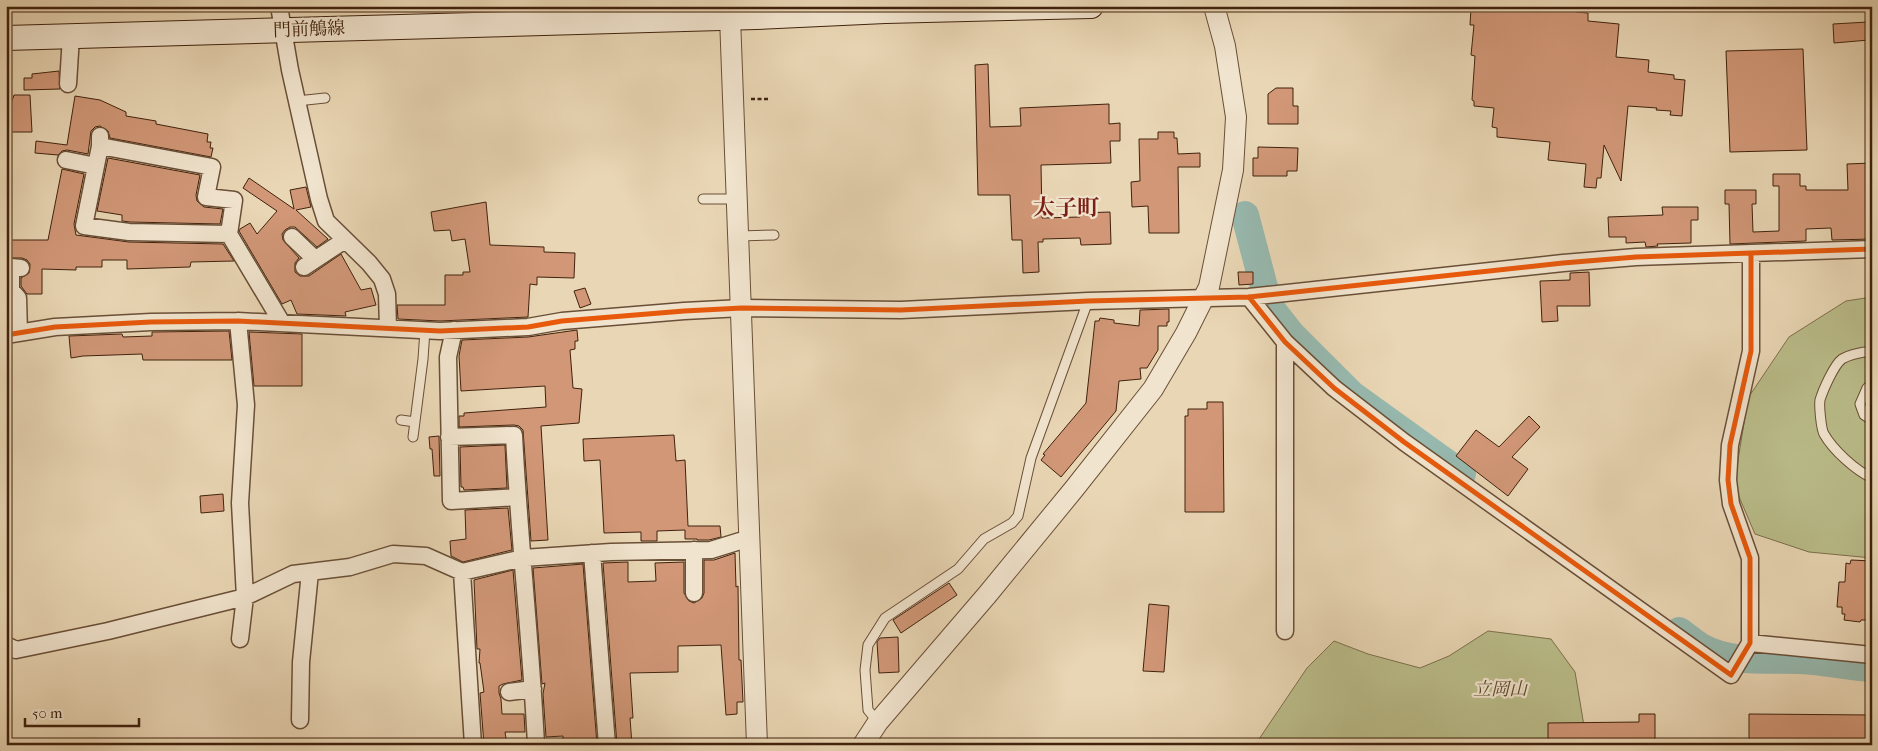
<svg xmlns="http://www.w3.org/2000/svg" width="1878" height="751" viewBox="0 0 1878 751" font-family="'IM FELL French Canon','Noto Serif JP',serif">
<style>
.green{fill:#babd8a;stroke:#7d704c}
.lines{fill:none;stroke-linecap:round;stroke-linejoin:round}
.river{stroke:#97b9af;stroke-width:28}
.building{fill:#d19777;stroke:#40220d}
.service-casing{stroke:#6a4f37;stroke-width:11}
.minor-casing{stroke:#6a4f37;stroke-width:19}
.tertiary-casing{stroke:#6a4f37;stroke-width:22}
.secondary-casing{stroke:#40220d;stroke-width:26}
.path{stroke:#40220d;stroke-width:2.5;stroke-dasharray:4 2.5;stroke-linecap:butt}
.service{stroke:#f1e4ce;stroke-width:9}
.minor{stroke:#f1e4ce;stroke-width:16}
.tertiary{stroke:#f1e4ce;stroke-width:20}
.secondary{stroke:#f1e4ce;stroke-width:24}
.cycleway-casing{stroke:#f1e4ce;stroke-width:8}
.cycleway{stroke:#e8590c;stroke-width:5}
.labels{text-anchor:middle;stroke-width:4.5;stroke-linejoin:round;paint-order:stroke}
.street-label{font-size:18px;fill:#40220d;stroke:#f1e4ce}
.park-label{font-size:18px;font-style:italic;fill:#5e492c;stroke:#f1e4ce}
.district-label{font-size:22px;font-weight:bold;fill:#7a1f14;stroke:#f1e4ce}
</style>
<rect width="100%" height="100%" fill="#e9d6b4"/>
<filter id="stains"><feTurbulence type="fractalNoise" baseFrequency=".004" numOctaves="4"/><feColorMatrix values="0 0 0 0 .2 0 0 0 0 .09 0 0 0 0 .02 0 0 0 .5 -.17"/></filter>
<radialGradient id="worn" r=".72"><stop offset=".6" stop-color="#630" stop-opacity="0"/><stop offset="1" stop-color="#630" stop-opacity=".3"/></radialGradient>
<!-- green -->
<path class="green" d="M1872 297V558L1809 552 1755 534 1734 485 1748 398 1789 337 1846 301Z
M1488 631 1551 639 1575 672 1584 726V745H1255L1307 668 1334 641 1368 654 1420 668 1449 656Z"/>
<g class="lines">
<!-- river -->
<path class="river" d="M1245 215 1269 306 1291 334 1351 394 1462 474
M1679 631C1686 636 1693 642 1701 647 1735 666 1778 657 1814 661 1834 663 1852 667 1872 668"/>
</g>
<!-- building -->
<path class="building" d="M1502 6 1536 9V6H1576V12L1588 13V21L1619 24 1616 57 1649 60 1648 72 1674 75V79L1685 80 1682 116 1670 115 1671 111 1656 110 1657 108 1628 106 1621 181 1604 145 1601 178H1597L1596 188 1584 187 1586 164 1548 160 1550 142 1497 137V128L1492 127 1494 108 1474 106V101L1472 100 1475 56 1471 55 1474 25H1470L1471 8 1501 10Z
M1868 22 1869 40 1834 43 1833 24Z
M1803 49 1807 150 1730 152 1726 51Z
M988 64 990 127 1021 126 1020 108 1109 104V124L1120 123V141H1110L1111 163 1041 165 1042 218 1080 217V213L1110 212 1111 244 1081 245 1080 238 1043 239V242H1038L1039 272 1023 273 1022 240H1012L1010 195H978L975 65Z
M59 71 60 89 24 90V78H32V74Z
M1276 88H1293V106H1298V124H1268V94Z
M14 95H30L32 132H6V101H12Z
M75 96 100 100 126 112V116L156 121V124L208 134 207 142H211L210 148H213L211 157 110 138 108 131 100 126 95 127 91 131 88 154 67 150 62 151 58 155 35 153 36 141 67 145Z
M1158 132H1174V138H1177L1178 154 1200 153V167H1178L1179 233H1149L1148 206 1132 207 1131 182 1140 181 1139 139H1158Z
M1258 147 1298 148 1297 171H1287V176H1253V158H1258Z
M108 158 200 175 196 195 197 201 204 207 223 209 220 224 130 222 122 221V215L97 211Z
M1872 163V239L1832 240 1831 228 1806 229V241L1730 244 1729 204H1725V190H1756V204H1752L1753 232 1779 231V186H1773V174H1800V186H1806V190H1848L1847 164Z
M62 169 84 174 74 224 76 235 129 242 223 244 234 261 191 262 190 267 127 269V260H102V267H76V270L42 269V294H27L21 286V278L29 273 30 264 27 260 22 258H6V240H48Z
M249 178 294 209 290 190 306 187 311 207 296 210 328 239 317 247 295 227H290L285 230 282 234 283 240 299 258 295 263V272L300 276H309L341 254 361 290 371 288 376 305 345 312 346 316 297 314 291 300 282 304 239 231 240 229 250 223 257 234 277 211 243 188Z
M486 202 490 245 544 247V252L575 253 574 278 537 277V285L530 284 528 317 440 321 398 319 397 305H445V275H463V272H470L465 239 452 241 450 230 434 231 431 212Z
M1662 207H1698V220H1691V243L1657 244 1658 246 1646 247 1645 242 1626 243V237H1609L1608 217 1663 215Z
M1238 272H1253V284L1239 285Z
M1589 272 1590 306H1557L1558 321 1542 322 1540 281 1570 280V273Z
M585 288 591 304 580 308 574 291Z
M1169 309V322H1167V326H1158V350L1147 368H1140L1141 379 1119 381 1116 411 1061 477 1041 460 1045 455 1043 454 1086 403 1095 321H1099L1100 318 1114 320V323L1139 326 1140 310Z
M577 330 578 341H575V349L570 350 573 388 582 389 579 423 541 426 548 540 531 541 523 430 519 426 514 425 459 427V416H464V413L546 407 545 386 461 391 459 356 462 340 528 337Z
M229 331 232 360H143L142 354 83 356 71 358 69 336 122 334 123 337 152 336V332Z
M249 332 302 334V386H254Z
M1207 402H1223L1224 512H1185V416H1188V409H1207Z
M1529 416 1540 427 1512 457 1528 469 1508 496 1456 456 1476 430 1499 447Z
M674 435 676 461 685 460 688 526H720L721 537 709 540H697V539H685V530L657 531V541H641V532L604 533 600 460 584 461 583 439Z
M439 436 440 476H434L432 449H430L429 437Z
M505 445 507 488 464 490 463 487H461L460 447Z
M223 494 224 511 201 513 200 496Z
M508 508 512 550 463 562 451 556 450 541 466 539 465 510Z
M735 553 736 587 738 586 739 660H741L743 702H737V714L726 715 721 645 678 646V672L630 673 633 718H630L632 745H617L603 563 628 562V582L656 581 655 563 684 562V593L689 601 694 603 702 598 704 593V560H714Z
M1851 560 1872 561V620H1861L1860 622 1844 620 1845 614H1842V607H1837L1839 582H1845L1846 563 1850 564Z
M583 564 597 745H563V736L546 737 543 694 545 683 542 684 533 568Z
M513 570 522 680 503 684 499 686V693L501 699 502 714H524L525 732H505L507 745H484L480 693 484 692 480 663H479L480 649H477L474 580Z
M949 583 957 595 901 633 893 620Z
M1149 604 1169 606 1164 672 1143 671Z
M898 637 899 672 879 673 877 642 880 638Z
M1639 714H1655V745H1548V723L1639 722Z
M1749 714 1872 715V745H1749Z"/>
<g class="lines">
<defs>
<path id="service" d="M297 101 325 98
M703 199H737
M739 236 774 235
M1872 351C1863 352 1850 354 1842 359 1834 365 1823 390 1820 400 1819 405 1821 429 1824 434 1833 450 1855 470 1872 478
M1872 384 1867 388 1860 404 1864 415 1872 420
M401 420 415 422
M413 437 423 359 425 330
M878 722 868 710 865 670 868 645 885 618 958 569 984 539 1012 523 1018 516 1031 458 1088 301"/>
<path id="minor" d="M279 6 290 70 319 199 326 221 369 263 382 279 387 294 388 328
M68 84 71 36
M100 136V146L84 226 129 232 229 234
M100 146 212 167 206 197 234 200 229 234 282 323
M66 160 96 166
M292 237 315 259
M304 267 345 240
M1249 297 1285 342 1334 388 1404 442 1731 675 1750 643V558L1731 504 1728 480 1730 445 1751 351V254
M238 321 246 405 240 503 245 597 240 639
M454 330 448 357 451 501 517 497
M19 333 18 298 11 290V267L21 268
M6 335 55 327 151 322 238 321 440 331 528 327 562 321 684 311 742 308 901 310 1088 301 1249 297 1563 263 1636 257 1872 249
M1285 342V631
M449 437 514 435C519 538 531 641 536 745
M694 550V593
M592 553 607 745
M462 572 473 745
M1750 643 1872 655
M6 645 16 650 108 631 245 597 293 574 350 567 393 554 426 556 462 572 523 558 611 552 711 550 740 541H750
M509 692 533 689
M300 720 301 662 310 572"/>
<path id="tertiary" d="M730 17 757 745
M863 745 878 722 987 595 1074 489 1153 389 1186 333 1209 287 1233 170 1236 117 1225 46 1214 6"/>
<path id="secondary" d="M6 38 756 17 885 11 1091 6"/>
</defs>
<!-- service casing -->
<use href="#service" class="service-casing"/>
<!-- minor casing -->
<use href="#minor" class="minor-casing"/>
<!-- tertiary casing -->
<use href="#tertiary" class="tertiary-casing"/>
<!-- secondary casing -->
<use href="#secondary" class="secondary-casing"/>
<!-- path -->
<path class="path" d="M751 99H768"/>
<!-- service -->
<use href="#service" class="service"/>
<!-- minor -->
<use href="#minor" class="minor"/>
<!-- tertiary -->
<use href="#tertiary" class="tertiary"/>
<!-- secondary -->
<use href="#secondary" class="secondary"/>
<defs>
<path id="cycleway" d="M1249 297 1285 342 1334 388 1404 442 1731 675 1750 643V558L1731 504 1728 480 1730 445 1751 351V254
M6 335 55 327 151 322 238 321 440 331 528 327 562 321 684 311 742 308 901 310 1088 301 1249 297 1563 263 1636 257 1872 249"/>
</defs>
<!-- cycleway casing -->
<use href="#cycleway" class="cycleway-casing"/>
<!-- cycleway -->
<use href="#cycleway" class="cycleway"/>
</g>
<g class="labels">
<!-- street labels -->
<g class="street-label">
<text transform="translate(309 29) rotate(-2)" y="6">門前鵤線</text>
</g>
<!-- park labels -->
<g class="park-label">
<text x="1500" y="695">立岡山</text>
</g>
<!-- district labels -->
<g class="district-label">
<text x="1066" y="215">太子町</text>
</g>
</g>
<!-- margin -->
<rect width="1878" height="751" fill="none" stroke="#e9d6b4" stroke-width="25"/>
<rect x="8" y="8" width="1863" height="736" fill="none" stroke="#40220d" stroke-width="2.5"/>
<rect x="12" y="12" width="1853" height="726" fill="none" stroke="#40220d"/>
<!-- scale -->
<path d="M25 718v8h114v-8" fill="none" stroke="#40220d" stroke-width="2.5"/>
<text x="32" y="718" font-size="15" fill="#40220d" stroke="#f1e4ce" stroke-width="4" paint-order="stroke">50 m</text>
<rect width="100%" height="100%" filter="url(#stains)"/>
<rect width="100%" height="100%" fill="url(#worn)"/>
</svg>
